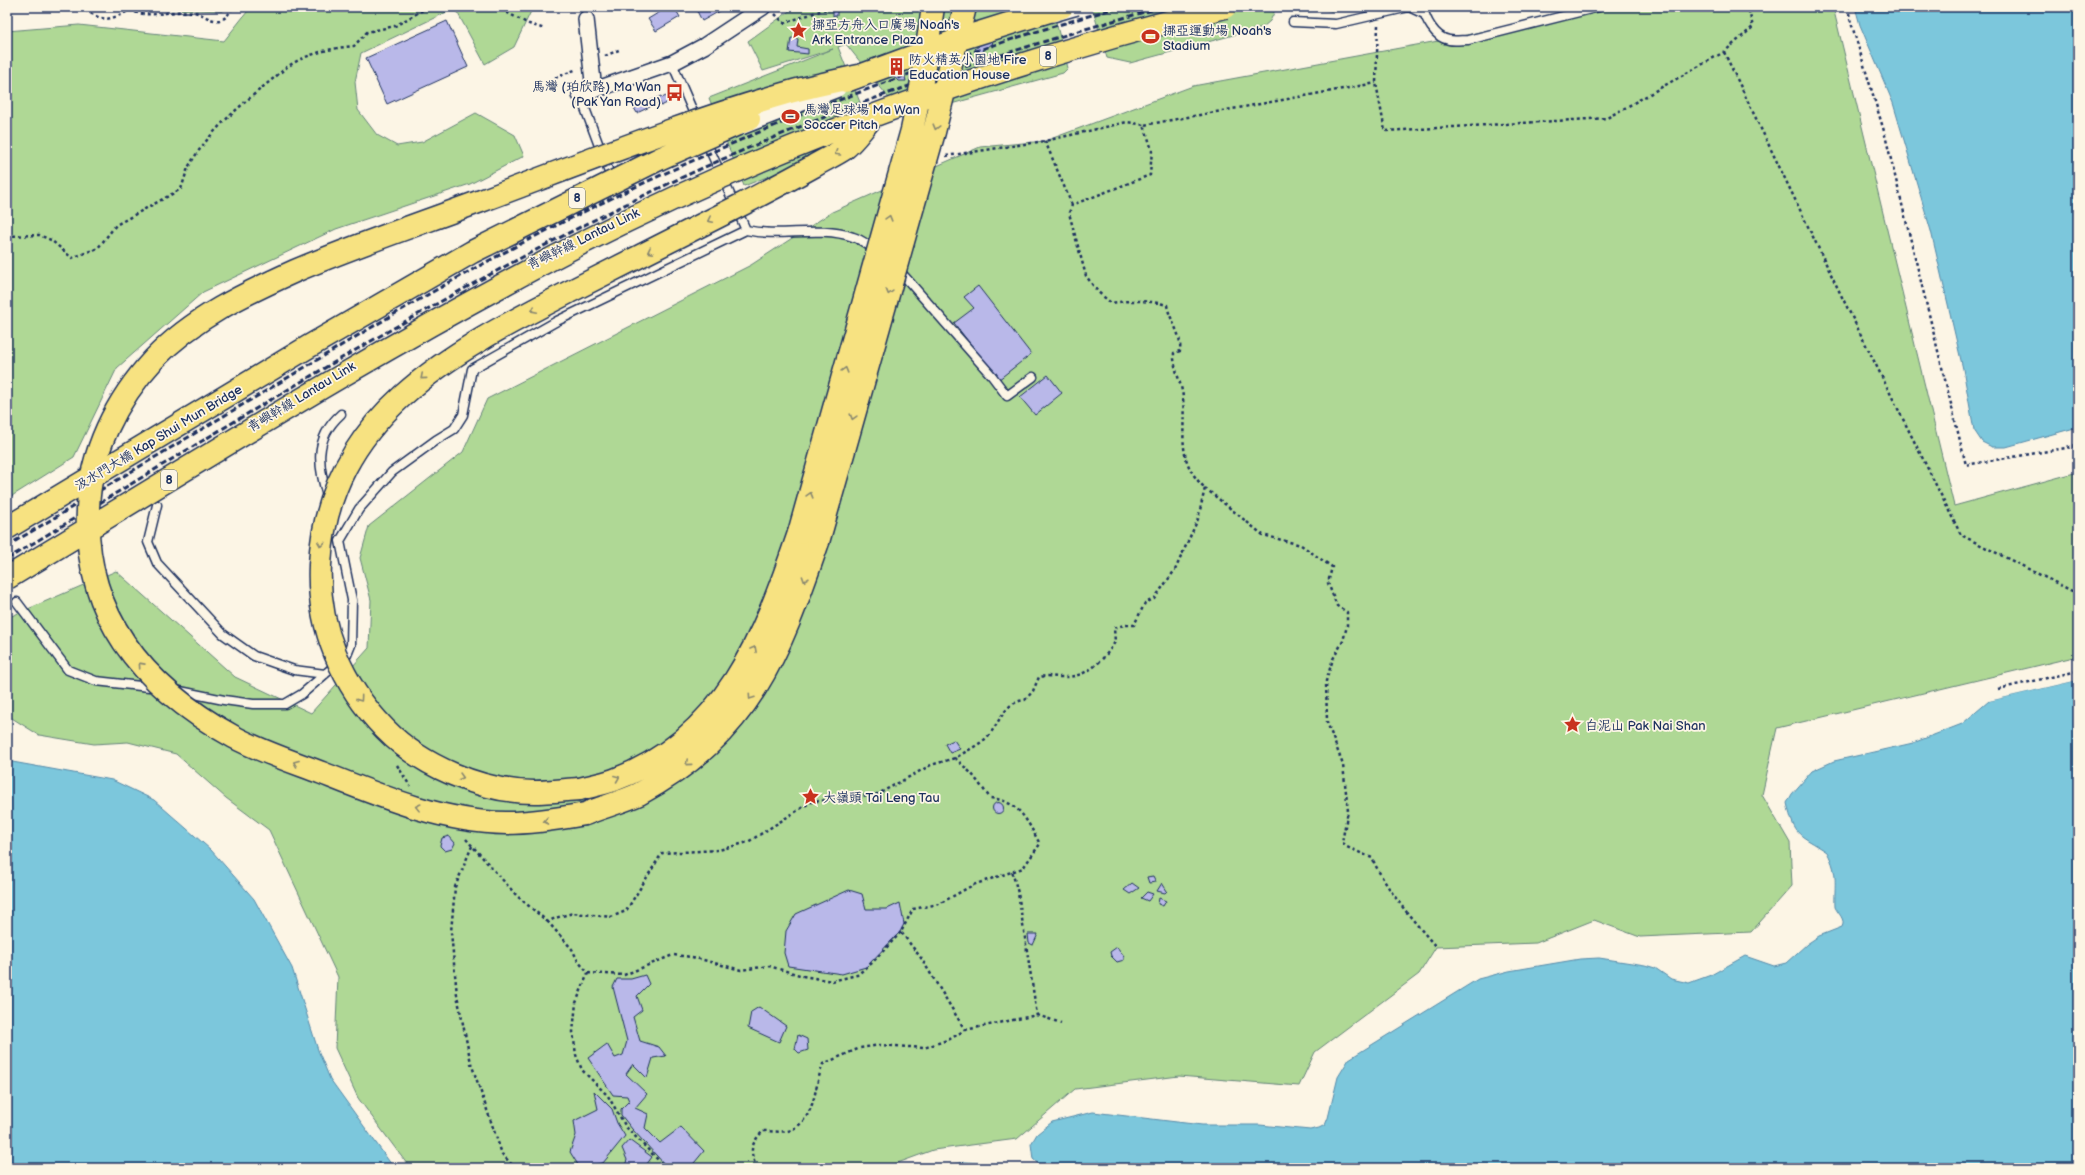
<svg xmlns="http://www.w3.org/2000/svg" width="2085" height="1175" viewBox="0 0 2085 1175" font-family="'Balsamiq Sans','LXGW WenKai TC',sans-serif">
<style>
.green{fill:#afd895;stroke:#65847a}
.water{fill:#7cc7dc;stroke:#558aaa}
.pier{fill:#fcf5e5}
.building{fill:#b9b8e9;stroke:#1b2f5e}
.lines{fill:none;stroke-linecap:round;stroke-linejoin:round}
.lane-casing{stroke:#1b2f5e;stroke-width:11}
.street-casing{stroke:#1b2f5e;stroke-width:18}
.highway-casing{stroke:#1b2f5e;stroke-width:25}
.path{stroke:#1b2f5e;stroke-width:2.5;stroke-dasharray:3 3;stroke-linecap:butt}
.lane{stroke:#fcf5e5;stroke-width:8}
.street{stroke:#fcf5e5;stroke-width:15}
.highway{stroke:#f7e281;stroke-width:22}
.rail{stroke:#1b2f5e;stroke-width:3;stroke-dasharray:6 3;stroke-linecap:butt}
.street-bridge-casing{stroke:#1b2f5e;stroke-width:18;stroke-linecap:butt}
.highway-bridge-casing{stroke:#1b2f5e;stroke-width:25;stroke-linecap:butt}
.street-bridge{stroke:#fcf5e5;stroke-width:15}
.highway-bridge{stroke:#f7e281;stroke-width:22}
.oneway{stroke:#898870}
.labels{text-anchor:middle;stroke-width:3.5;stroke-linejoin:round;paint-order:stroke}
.shield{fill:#fcf5e5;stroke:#5e6a86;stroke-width:1}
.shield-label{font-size:12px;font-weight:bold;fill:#1b2f5e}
.poi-label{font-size:13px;fill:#1b2f5e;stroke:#fcf5e5;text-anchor:start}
.street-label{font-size:13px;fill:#1b2f5e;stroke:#fcf5e5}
</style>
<rect width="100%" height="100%" fill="#fcf5e5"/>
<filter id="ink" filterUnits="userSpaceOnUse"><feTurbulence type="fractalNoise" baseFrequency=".025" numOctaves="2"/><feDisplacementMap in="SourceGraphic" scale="8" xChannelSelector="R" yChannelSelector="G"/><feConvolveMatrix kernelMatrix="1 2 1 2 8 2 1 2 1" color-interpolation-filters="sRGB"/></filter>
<g filter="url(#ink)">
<!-- green -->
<path class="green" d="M120 7H225L222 11Z
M251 7H533L514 47 485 64 455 8 361 53 355 82 358 110 377 135 397 146 422 142 476 113 515 135 524 156 470 184 336 229 203 292 117 368 74 457 7 499V31L79 25 224 41Z
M795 7H1052L1068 68 1063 73 904 117 846 44 838 47 873 135 744 186 709 98 833 49 763 71 748 41Z
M1092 7H1273L1274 13 1270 21 1263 27 1130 63 1107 58Z
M1317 7H1348L1331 11Z
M1589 7H1833L1954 506 2078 472V656L1777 728 1762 795 1790 843 1792 886 1751 932 1640 937 1594 920 1536 943 1436 947 1419 974 1315 1052 1299 1086 1179 1076 1075 1089 1017 1139 933 1150 884 1168H410L358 1098 335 1048 338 977 269 830 226 798 176 754 128 742 94 744 39 735 7 715V618L116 571 235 677 311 713 369 648 371 600 360 558 369 526 463 452 487 399 751 265 832 212 980 147 1045 141 1193 86 1449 39Z"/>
<!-- water -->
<path class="water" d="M1855 7H2078V427L2006 447H1992L1982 442 1974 430 1963 369 1931 231 1893 103 1860 25Z
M2078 680V1168H1043L1033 1159 1031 1144 1037 1134 1052 1122 1093 1112 1202 1125H1260L1310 1130 1319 1128 1325 1125 1328 1118 1338 1077 1349 1059 1478 979 1509 971 1580 959 1599 958 1645 965 1655 968 1671 979 1689 983 1711 975 1745 956 1774 966 1786 963 1807 944 1819 936 1842 927C1846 919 1838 914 1835 907 1834 884 1839 875 1827 852 1799 833 1795 839 1787 803L1792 794 1812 771 1834 761 1913 743 1962 724 1989 701Z
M7 761 112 780 154 800 211 850 254 899 292 968 318 1050 330 1079 394 1168H7Z
M965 1162 979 1163 990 1168H940Z"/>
<!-- pier -->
<path class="pier" d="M2078 678V680L1989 701 1988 699Z"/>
<!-- building -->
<path class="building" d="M668 7H674L680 17 656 31 648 19Z
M695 7H727L702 21Z
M833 7H837V16H833Z
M447 21 468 67 387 104 366 58Z
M791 38 798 39 797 47 808 49V54L789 52Z
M989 38 993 43 977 56 975 49Z
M893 51 899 53 906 81H898L891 73 887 58Z
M661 96 662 98 666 96 669 102 661 106 660 102 637 113 634 108Z
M978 286 1031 354 998 380 954 323 974 308 964 297Z
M1048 375 1062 393 1035 415 1020 397Z
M954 740 960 749 950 753 945 744Z
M992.5 808a5.5 5.5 0 1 1 11 0a5.5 5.5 0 1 1-11 0Z
M449 836 455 843 452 849 445 851 440 846 442 838Z
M1153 876 1156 882 1149 883 1147 877Z
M1132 883 1139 888 1130 894 1124 890Z
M1162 883 1167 891 1165 893 1157 891Z
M849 890 862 894 866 909H887L900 903 904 924 900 932 866 967 842 974 788 966 784 953 786 931 796 914Z
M1147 892 1153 894 1148 901 1141 898Z
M1159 898 1166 901 1163 906 1158 904Z
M1028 934H1038L1033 945 1029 943Z
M1117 947 1124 956V960L1117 962 1111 956 1110 952Z
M645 975 649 984 637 996 642 1010 633 1017 640 1041 659 1047 666 1056 653 1058 647 1078 633 1064 626 1074 647 1094 635 1108 648 1114 645 1128 660 1143 681 1127 704 1151 690 1168H668L632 1129 621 1115V1109L629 1101 627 1096 613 1095 588 1058 607 1044 615 1058 623 1055 627 1041 613 987 617 979H631Z
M759 1007 786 1026 779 1042 748 1028 751 1012Z
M798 1035 807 1039 808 1050 799 1053 795 1049Z
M594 1091 612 1109 617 1123 625 1136 603 1163 580 1168 570 1152 576 1135 574 1121 598 1109Z
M629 1140 652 1157 644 1168H624L627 1160 622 1148Z"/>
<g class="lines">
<defs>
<path id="lane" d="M1423 7C1425 19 1435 38 1449 40 1454 41 1462 40 1468 40L1599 7
M1293 22 1336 24 1409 7 1424 14
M672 63 697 121
M580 95 610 175
M705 139 746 230
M898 269 992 376 1007 396 1033 377
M328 500C319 467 312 440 341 414
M157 505 148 542 157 563 223 634 254 656 294 670 325 674
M17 602 68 670 96 681 158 688
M175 690 224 700 253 704H285L302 694 347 655 351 645 352 600 340 541 359 509 392 472 436 440 454 429 463 415 472 369 557 321 746 230C781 238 818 225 853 237 861 239 869 246 877 251"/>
<path id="street" d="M586 19 594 90
M580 95 672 63 704 46 763 7"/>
<path id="highway" d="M579 789C591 786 603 784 614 780 726 738 764 636 799 533
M585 814C602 807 622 802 639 794 750 734 779 655 818 542"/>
</defs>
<!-- lane casing -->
<use href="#lane" class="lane-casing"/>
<!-- street casing -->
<use href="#street" class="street-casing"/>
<!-- highway casing -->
<use href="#highway" class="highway-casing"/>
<!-- path -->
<path class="path" d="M80 7C104 21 105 23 130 10 149 20 173 9 193 12 203 13 210 22 220 20 227 18 229 13 233 7
M496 7 529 24 545 29
M1848 7 1850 19 1884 131 1966 465 2078 446
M775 14 784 23 832 7
M1378 25 1376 83 1385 131 1607 118 1724 52 1753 27 1748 7
M1724 52 1842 297 1961 535 2078 594
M605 56 621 49
M555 78 577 69
M1045 141 1072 205
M946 156 1045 141 1127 122 1144 125
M7 236 39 235 51 240 72 258 98 248 116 225 181 189C184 181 186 172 189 166 212 125 253 96 287 67 306 54 331 48 354 46L367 32 395 26 428 7
M1205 488 1263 535 1301 545 1332 567 1328 583 1337 606 1347 612V626L1343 641 1333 659 1326 681 1327 722 1343 765 1348 811 1342 842 1347 847 1372 858C1387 891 1412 919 1436 947
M1998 689 2078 671
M397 765 410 786
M466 839 517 896 548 922
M472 846 455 887 451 932 457 995 471 1063 502 1154 515 1168
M588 973 624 975 673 955 692 957 741 970 769 966 803 976 832 981 857 975 872 963 901 932
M1037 1015 1061 1023
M965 1030 1037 1015 1018 893 1012 871
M666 1168 626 1127 608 1096 582 1070 576 1055 573 1032 576 1003 588 973 578 961 572 949 548 922 555 918 573 913 611 917 626 911 662 853 719 850 748 842 811 802 878 794 931 765 955 758
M757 1168C749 1151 750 1145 763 1131 771 1131 783 1133 791 1130 816 1119 814 1086 823 1064L860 1048 880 1045 924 1048 950 1039 965 1030 921 958 901 932 913 909 939 904 973 885 1023 868 1040 844C1027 821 1020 801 990 798L972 774 955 758C965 752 975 747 984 740 1000 726 1002 702 1025 700L1033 691 1039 677C1048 675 1054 677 1063 677 1087 678 1104 660 1115 642L1114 628 1124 625H1134L1145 603 1154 599 1175 570 1198 519 1205 488C1175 460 1186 435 1183 398 1182 383 1173 369 1174 353L1180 351C1182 333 1170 322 1167 305 1148 300 1130 300 1111 303L1098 292 1086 276 1069 213 1072 205 1150 175 1152 150 1144 125 1376 83"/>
<!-- lane -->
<use href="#lane" class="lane"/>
<!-- street -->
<use href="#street" class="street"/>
<!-- highway -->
<use href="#highway" class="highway"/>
<!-- rail -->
<path class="rail" d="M7 546C93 495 178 443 264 392 335 349 406 306 479 266 682 156 898 69 1120 7
M7 559C225 428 439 292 670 183 828 109 994 54 1162 7"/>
<defs>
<path id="street-bridge" d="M1053 14 1077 7
M741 127 838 89"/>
<path id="highway-bridge" d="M846 81 960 39 1062 7
M7 528 308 347 472 252 661 158 749 119
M799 533 912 130 921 87 933 7
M818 542 934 132 965 7
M7 578C197 463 385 344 582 243 786 139 1003 63 1225 7
M579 789C564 790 549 792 534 792 482 792 421 766 385 729 342 685 317 627 320 565 327 415 454 351 571 291 627 263 683 234 739 206 764 193 789 180 814 166 824 160 835 155 844 149 854 141 862 129 871 119
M585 814C558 819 533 823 506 823 442 822 380 796 322 773 293 762 262 752 234 737 145 688 83 616 88 509 90 452 116 400 154 359 193 318 244 294 295 271 356 245 419 224 481 201 583 163 685 122 790 92 812 86 836 81 859 76"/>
</defs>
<!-- street-bridge casing -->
<use href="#street-bridge" class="street-bridge-casing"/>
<!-- highway-bridge casing -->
<use href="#highway-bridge" class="highway-bridge-casing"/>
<!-- street-bridge -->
<use href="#street-bridge" class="street-bridge"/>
<!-- highway-bridge -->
<use href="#highway-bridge" class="highway-bridge"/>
</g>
<!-- one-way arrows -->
<defs><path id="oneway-chevron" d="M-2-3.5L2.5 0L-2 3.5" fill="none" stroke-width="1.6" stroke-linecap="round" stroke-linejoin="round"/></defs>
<g class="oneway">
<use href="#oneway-chevron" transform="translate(936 127) rotate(105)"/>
<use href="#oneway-chevron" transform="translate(837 153) rotate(150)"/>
<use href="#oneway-chevron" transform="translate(889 218) rotate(-74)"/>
<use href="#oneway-chevron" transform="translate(710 220) rotate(153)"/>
<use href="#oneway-chevron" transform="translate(650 251) rotate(153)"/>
<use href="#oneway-chevron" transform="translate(889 292) rotate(106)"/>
<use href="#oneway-chevron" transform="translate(534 310) rotate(153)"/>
<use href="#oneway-chevron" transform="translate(845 370) rotate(-74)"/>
<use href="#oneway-chevron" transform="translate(423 377) rotate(140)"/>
<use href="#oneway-chevron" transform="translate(853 417) rotate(106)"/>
<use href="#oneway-chevron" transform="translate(810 495) rotate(-74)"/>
<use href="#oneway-chevron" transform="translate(321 544) rotate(97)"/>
<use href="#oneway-chevron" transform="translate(805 579) rotate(109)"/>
<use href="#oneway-chevron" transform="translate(754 649) rotate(-61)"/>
<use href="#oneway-chevron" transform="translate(141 665) rotate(-132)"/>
<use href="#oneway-chevron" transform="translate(751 697) rotate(124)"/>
<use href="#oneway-chevron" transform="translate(360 699) rotate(55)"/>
<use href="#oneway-chevron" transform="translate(296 763) rotate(-159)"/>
<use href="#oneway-chevron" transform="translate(688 763) rotate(139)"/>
<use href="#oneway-chevron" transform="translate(461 777) rotate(16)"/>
<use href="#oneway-chevron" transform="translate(617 778) rotate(-22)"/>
<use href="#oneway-chevron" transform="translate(418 807) rotate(-166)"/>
<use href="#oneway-chevron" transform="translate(546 821) rotate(170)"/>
</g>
</g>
<!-- icons -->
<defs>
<symbol id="sight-bare" viewBox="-9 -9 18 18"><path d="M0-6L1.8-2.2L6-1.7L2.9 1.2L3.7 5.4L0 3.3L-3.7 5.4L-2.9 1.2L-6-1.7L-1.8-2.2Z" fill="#c8321e" stroke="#fcf5e5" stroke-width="2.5" paint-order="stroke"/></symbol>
<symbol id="stadium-bare" viewBox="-9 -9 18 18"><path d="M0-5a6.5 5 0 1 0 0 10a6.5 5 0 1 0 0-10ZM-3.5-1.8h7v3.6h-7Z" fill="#c8321e" stroke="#fcf5e5" stroke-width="2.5" paint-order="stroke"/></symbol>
<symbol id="building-bare" viewBox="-9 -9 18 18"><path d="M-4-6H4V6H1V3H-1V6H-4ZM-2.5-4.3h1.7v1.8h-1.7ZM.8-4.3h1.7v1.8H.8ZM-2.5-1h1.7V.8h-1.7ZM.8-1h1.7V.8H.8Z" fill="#c8321e" stroke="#fcf5e5" stroke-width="2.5" paint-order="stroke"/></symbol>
<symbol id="bus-bare" viewBox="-9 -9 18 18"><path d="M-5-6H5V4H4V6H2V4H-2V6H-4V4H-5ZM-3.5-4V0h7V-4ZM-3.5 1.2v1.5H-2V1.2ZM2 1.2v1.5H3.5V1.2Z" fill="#c8321e" stroke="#fcf5e5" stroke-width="2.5" paint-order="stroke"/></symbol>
</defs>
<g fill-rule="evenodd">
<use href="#sight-bare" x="786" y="18" width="25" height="25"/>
<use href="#stadium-bare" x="1138" y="24" width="25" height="25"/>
<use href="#building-bare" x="884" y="54" width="25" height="25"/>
<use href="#bus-bare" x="662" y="80" width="25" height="25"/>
<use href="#stadium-bare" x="778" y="104" width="25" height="25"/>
<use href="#sight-bare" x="1560" y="712" width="25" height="25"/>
<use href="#sight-bare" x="798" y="784" width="25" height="25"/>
</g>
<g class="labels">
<!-- shield labels -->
<g class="shield">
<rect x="1040" y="46" width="16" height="20" rx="3"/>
<rect x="569" y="188" width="16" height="20" rx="3"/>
<rect x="161" y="470" width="16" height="20" rx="3"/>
</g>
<g class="shield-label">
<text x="1048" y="60">8</text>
<text x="577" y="202">8</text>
<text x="169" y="484">8</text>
</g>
<!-- poi labels -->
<g class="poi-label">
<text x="812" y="29">挪亞方舟入口廣場 Noah's<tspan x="812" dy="15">Ark Entrance Plaza</tspan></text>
<text x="1163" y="35">挪亞運動場 Noah's<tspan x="1163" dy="15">Stadium</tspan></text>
<text x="909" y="64">防火精英小園地 Fire<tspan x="909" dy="15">Education House</tspan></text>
<text x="661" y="91" text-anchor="end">馬灣 (珀欣路) Ma Wan<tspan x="661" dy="15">(Pak Yan Road)</tspan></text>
<text x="804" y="114">馬灣足球場 Ma Wan<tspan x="804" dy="15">Soccer Pitch</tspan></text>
<text x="1585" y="730">白泥山 Pak Nai Shan</text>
<text x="823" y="802">大嶺頭 Tai Leng Tau</text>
</g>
<!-- street labels -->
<g class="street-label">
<text transform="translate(583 238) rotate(-26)" y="5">青嶼幹線 Lantau Link</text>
<text transform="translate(301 396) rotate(-31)" y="5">青嶼幹線 Lantau Link</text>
<text transform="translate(158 437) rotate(-31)" y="5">汲水門大橋 Kap Shui Mun Bridge</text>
</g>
</g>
<!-- margin -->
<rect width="2085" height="1175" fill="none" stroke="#fcf5e5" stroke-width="24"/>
<rect x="12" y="12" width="2061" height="1151" fill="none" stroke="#1b2f5e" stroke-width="1.5" filter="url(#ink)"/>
</svg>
